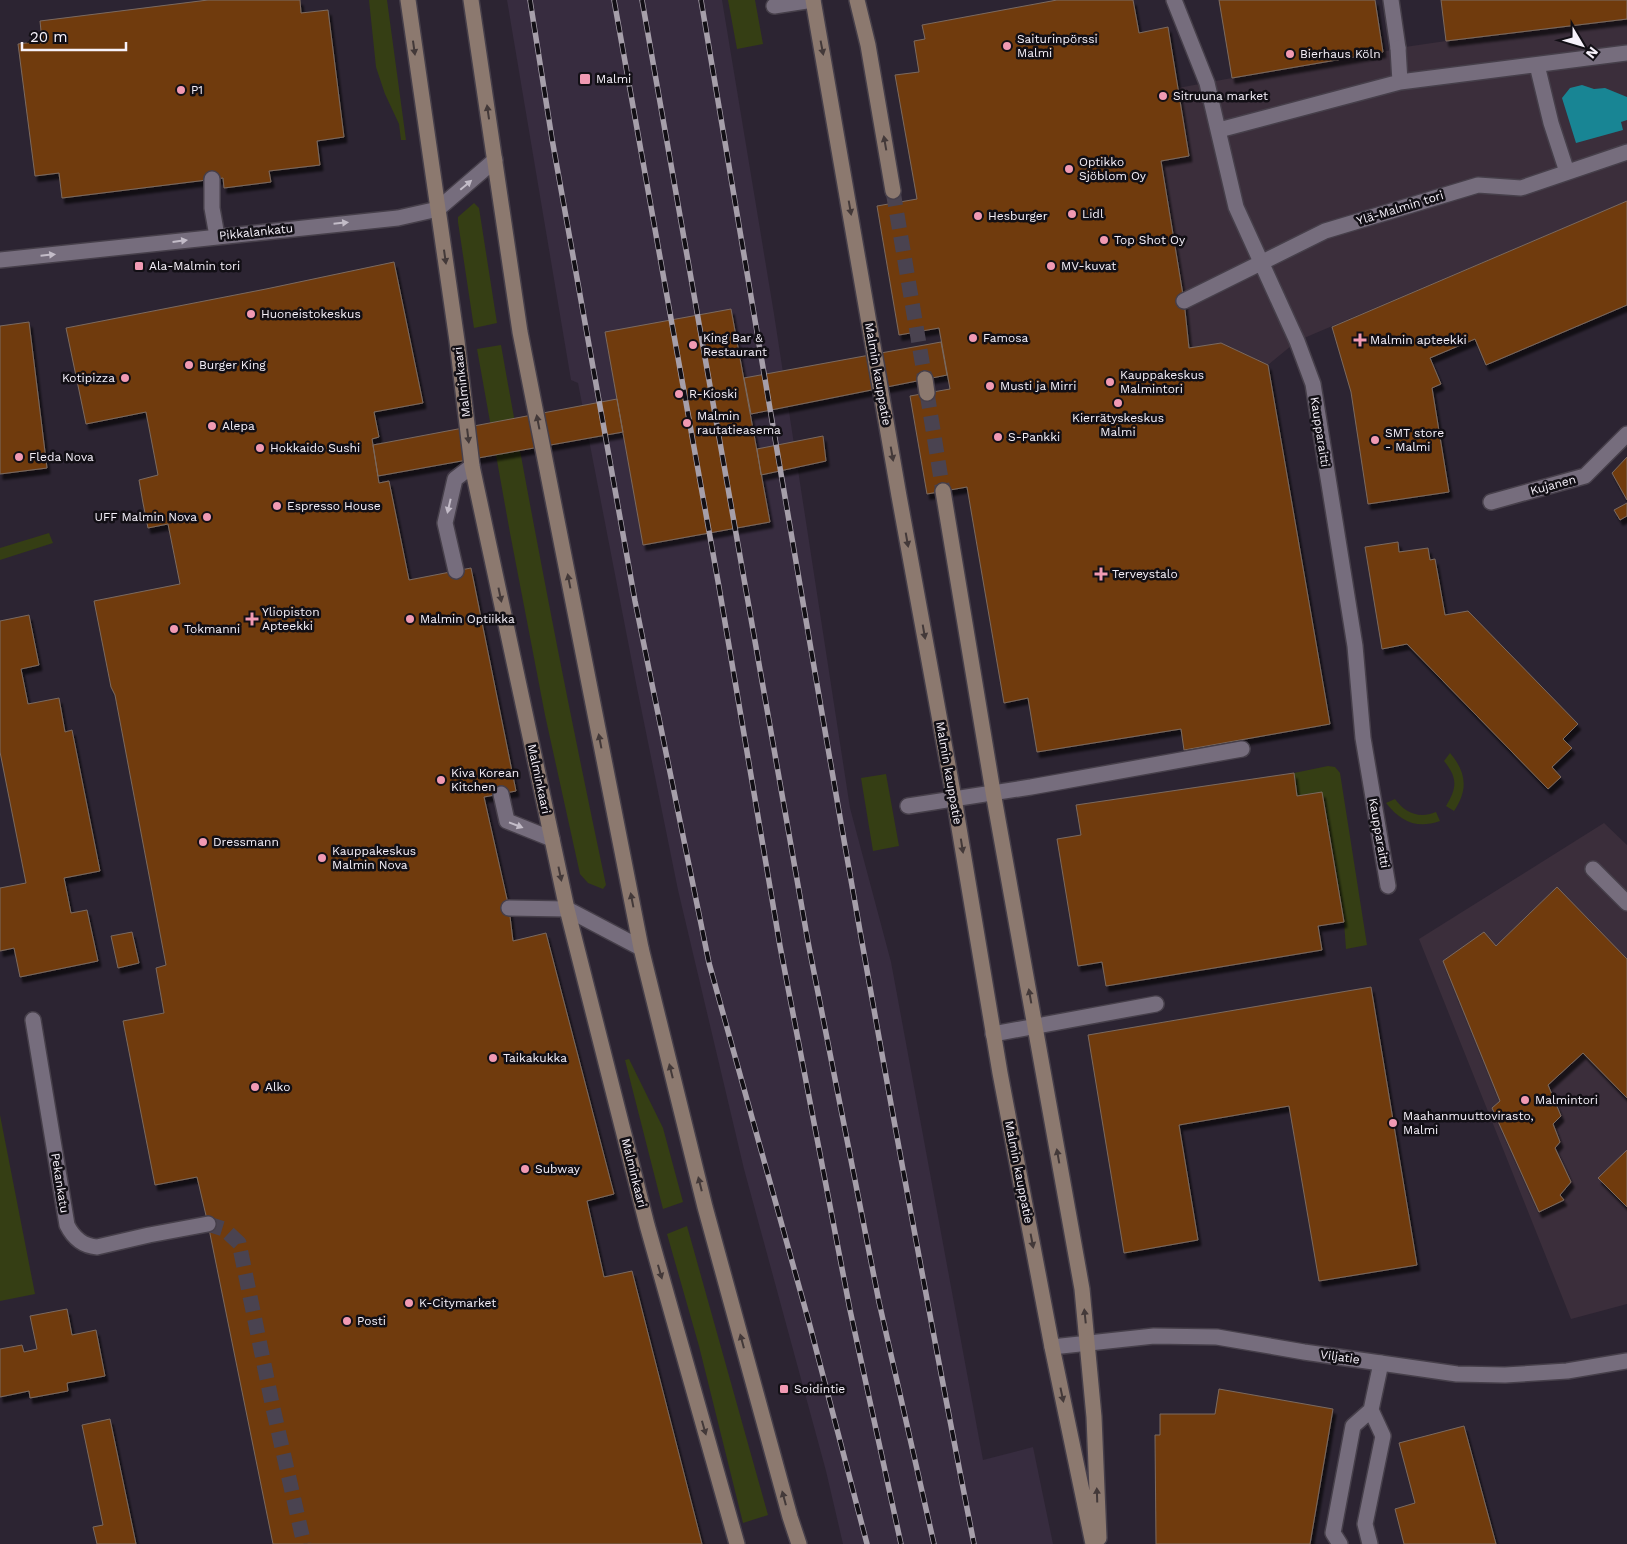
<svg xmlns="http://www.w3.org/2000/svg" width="1627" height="1544" viewBox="0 0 1627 1544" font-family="'Work Sans',sans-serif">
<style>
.commercial{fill:#3b2e3b}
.built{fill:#372c3f}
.green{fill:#353e14}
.water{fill:#188594}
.building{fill:#703b10;stroke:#7b6a5f;filter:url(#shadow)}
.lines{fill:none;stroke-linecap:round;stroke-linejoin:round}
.minor-tunnel{stroke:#4a4350;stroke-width:15;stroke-dasharray:15 8;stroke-linecap:butt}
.secondary-tunnel{stroke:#4a4350;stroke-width:15;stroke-dasharray:15 8;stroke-linecap:butt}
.service-casing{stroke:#463f4a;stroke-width:18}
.pedestrian-casing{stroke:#463f4a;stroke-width:18}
.minor-casing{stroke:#463f4a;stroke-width:18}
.secondary-casing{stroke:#463f4a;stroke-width:18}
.service{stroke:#766d7d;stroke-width:15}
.pedestrian{stroke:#766d7d;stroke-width:15}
.minor{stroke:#766d7d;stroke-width:15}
.secondary{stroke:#8c796f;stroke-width:15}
.rail-casing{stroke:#a69faa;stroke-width:5.5}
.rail{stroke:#120f15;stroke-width:4;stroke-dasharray:11;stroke-linecap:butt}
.oneway{fill:#433939}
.oneway2{fill:#c3bcc8}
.poi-dot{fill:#f19ab3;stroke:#120f15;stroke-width:2}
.labels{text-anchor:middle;stroke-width:5;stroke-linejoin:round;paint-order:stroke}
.poi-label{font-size:12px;fill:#f6f1fa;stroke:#120f15;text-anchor:start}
.street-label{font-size:12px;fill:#f6f1fa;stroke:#120f15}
</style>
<defs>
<filter id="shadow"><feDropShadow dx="3" dy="5.5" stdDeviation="1" flood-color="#0009"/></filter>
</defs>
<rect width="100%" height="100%" fill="#2c2432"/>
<!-- commercial -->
<path class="commercial" d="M1219 0H1375L1383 52 1398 48 1446 41 1627 19V201L1297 341 1268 365 1221 343 1189 348 1184 301 1161 161 1189 156 1178 88 1232 78Z
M1604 823 1627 845V1304L1571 1319 1419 939Z"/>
<!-- built -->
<path class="built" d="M507 0H722L774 314 850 808 891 962 983 1460 1033 1447 1053 1544H843L826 1471 744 1169 678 890 636 683 578 383 571 380Z"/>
<!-- green -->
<path class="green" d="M369 0H387L406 140H401L399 124 385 94 376 67Z
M728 0H755L763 44 737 49Z
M474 203 479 208 497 323 474 328 458 222V217Z
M501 345C533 526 568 706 606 885L603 889 588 883 580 874 545 715 510 533 477 349Z
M49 533 53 543 0 560V548Z
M1450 753C1467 773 1468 790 1454 811L1446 806C1457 788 1458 778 1444 761Z
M1328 766 1335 767 1340 773 1367 945 1346 949 1344 922 1322 793 1297 796 1294 773Z
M886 774 899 846 873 851 861 778Z
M1395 799C1405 813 1419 819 1436 812L1440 821C1417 829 1401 822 1386 803Z
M629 1059 663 1128 683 1202 663 1209 625 1060Z
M0 1115 35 1294 0 1301Z
M687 1226 768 1515 743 1523 699 1346 667 1234Z"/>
<!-- water -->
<path class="water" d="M1582 85 1594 89 1605 88 1627 97V120L1621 122 1623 130 1576 143 1562 98 1570 88Z"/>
<!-- building -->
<path class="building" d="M208 0H300L301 13 328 10 344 137 317 141 320 165 269 171 271 182 224 188 223 178 62 198 59 173 35 176 18 44 42 41 40 21Z
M1057 0H1133L1139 33 1168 27 1189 156 1161 161 1184 301 1189 348 1221 343 1268 365 1330 724 1184 750 1181 729 1037 752 1028 698 1004 703 967 487 927 494 910 396 950 389 939 328 899 335 877 206 917 199 895 75 919 72 914 41 925 39 922 25Z
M1219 0H1375L1383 52 1232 78Z
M1441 0H1627V19L1446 41Z
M1627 201V305L1486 365 1475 339 1430 358 1441 384 1432 388 1449 492 1368 504 1351 392 1332 327Z
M394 262 423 403 374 412 379 437 372 439 379 483 389 481 409 580 471 568 516 791 484 797 509 908 513 941 546 933 614 1194 587 1201 604 1277 632 1271 702 1544H273L208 1224 197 1177 155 1185 123 1021 164 1013 156 968 166 965 115 695 111 687 94 601 180 584 168 524 148 528 143 503 139 480 158 475 146 412 86 424 66 328 266 289Z
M731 309 770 522 643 545 605 332Z
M29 322 47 468 0 474V326Z
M941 342 947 375 751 414 744 378Z
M617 399 623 432 378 476 373 445Z
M823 436 826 461 761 475 757 449Z
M1627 457V500L1612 473Z
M1627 503V516L1620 520 1614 510Z
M1398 542 1399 552 1428 548 1430 560 1435 559 1445 615 1468 611 1578 724 1563 739 1572 748 1552 767 1561 777 1548 789 1407 644 1382 649 1365 547Z
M29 615 39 665 21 669 28 704 59 698 65 732 72 730 100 871 64 878 71 913 87 910 98 961 20 977 14 948 0 951V888L26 883 0 752V621Z
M1294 773 1297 796 1322 792 1344 922 1318 926 1322 950 1106 986 1102 962 1078 966 1057 839 1081 835 1076 805Z
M1557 887 1627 959V1098L1583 1053 1548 1085 1561 1116 1553 1124 1560 1142 1555 1148 1571 1182 1560 1195 1564 1200 1539 1212 1492 1108 1500 1101 1443 961 1484 932 1496 946Z
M132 932 139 963 118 968 111 936Z
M1371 987 1417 1265 1319 1281 1289 1106 1179 1125 1198 1240 1124 1253 1088 1035Z
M1627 1150V1207L1598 1178Z
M67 1309 72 1335 96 1330 105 1376 67 1383 68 1391 30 1398 29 1391 0 1397V1349L22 1345 24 1352 37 1349 30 1316Z
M1219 1389 1333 1409 1310 1544H1156L1155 1435H1160V1414H1215Z
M110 1419 136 1544H97L93 1527 103 1525 82 1425Z
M1464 1426 1496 1544H1404L1395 1509 1415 1503 1399 1443Z"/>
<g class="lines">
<!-- minor-tunnel -->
<path class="minor-tunnel" d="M208 1224 224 1229 239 1243 273 1408 304 1544"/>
<!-- secondary-tunnel -->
<path class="secondary-tunnel" d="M893 191 925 379
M927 393 943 491"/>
<defs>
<path id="service" d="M1391 0 1398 48
M774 6 813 0
M212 179V208L217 236
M1491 502 1585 476 1627 434
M456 571 445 523 455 479 472 466
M501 794 507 821 552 839
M908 806 1031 787 1242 749
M1593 869 1627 903
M509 908 567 909 641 948
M993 1034 1156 1004
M1340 1544 1333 1533 1353 1426 1371 1410 1381 1363
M1370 1544 1365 1524 1383 1436 1371 1410"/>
<path id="pedestrian" d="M1174 0 1207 83 1236 207 1297 341 1313 384 1355 646 1363 738 1388 886
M1398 48 1400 82
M1537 65 1551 123 1567 172
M1219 130 1400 82 1627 53
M1184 301 1325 231 1478 185 1521 188 1627 152"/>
<path id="minor" d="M0 260 398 218 438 209 495 160
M33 1020 67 1225C73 1237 82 1246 97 1247L149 1235 208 1224
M1052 1347 1154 1336 1217 1337 1304 1352 1457 1374 1505 1375 1567 1371 1627 1361"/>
<path id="secondary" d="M408 0 457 341 472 466 567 909 647 1225 737 1544
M471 0 520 332 641 948 705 1207 790 1517 799 1544
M813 0 899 496 954 798 1000 1073 1052 1347 1093 1544
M857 0 868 45 893 191
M925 379 927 393
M943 491 993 792 1082 1289 1094 1417 1099 1538"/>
</defs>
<!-- service casing -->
<use href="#service" class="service-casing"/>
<!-- pedestrian casing -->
<use href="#pedestrian" class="pedestrian-casing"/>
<!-- minor casing -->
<use href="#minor" class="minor-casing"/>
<!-- secondary casing -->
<use href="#secondary" class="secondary-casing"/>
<!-- service -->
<use href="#service" class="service"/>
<!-- pedestrian -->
<use href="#pedestrian" class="pedestrian"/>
<!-- minor -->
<use href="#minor" class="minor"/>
<!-- secondary -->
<use href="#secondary" class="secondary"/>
<defs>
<path id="rail" d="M530 0 552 139 635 601 709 963 810 1326 867 1544
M614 0 719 587 780 946 850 1310 901 1544
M642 0 808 942 879 1302 934 1544
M701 0C788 515 873 1031 974 1544"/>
</defs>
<!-- rail casing -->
<use href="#rail" class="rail-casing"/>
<!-- rail -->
<use href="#rail" class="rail"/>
</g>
<!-- one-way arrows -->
<defs><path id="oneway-solid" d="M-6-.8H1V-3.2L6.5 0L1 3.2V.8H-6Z" transform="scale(1.25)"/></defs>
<g class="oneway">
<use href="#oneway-solid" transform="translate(414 48) rotate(82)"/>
<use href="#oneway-solid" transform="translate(822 48) rotate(79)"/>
<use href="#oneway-solid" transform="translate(488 112) rotate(-98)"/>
<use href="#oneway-solid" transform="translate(885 143) rotate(-100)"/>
<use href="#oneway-solid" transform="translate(850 208) rotate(80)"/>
<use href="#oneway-solid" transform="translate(445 257) rotate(82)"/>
<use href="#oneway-solid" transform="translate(538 422) rotate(-101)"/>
<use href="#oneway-solid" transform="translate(468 436) rotate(83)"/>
<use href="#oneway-solid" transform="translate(892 454) rotate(80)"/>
<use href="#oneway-solid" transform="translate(907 540) rotate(80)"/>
<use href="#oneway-solid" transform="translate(569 581) rotate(-101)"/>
<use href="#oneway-solid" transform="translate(500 595) rotate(78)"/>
<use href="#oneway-solid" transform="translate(924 632) rotate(80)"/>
<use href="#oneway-solid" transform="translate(600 741) rotate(-101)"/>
<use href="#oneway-solid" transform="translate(962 846) rotate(81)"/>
<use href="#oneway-solid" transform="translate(560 874) rotate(78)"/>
<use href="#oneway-solid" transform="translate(632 900) rotate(-101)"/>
<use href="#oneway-solid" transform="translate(1030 996) rotate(-100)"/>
<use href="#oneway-solid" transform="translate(671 1071) rotate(-104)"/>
<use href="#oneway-solid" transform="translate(1058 1156) rotate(-100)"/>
<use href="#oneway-solid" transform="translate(700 1184) rotate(-104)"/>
<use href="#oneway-solid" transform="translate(1032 1241) rotate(79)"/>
<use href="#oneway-solid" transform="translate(660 1272) rotate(74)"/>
<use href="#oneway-solid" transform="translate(1085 1316) rotate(-96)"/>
<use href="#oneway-solid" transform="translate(742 1341) rotate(-105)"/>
<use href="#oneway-solid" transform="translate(1062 1395) rotate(78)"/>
<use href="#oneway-solid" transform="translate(704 1428) rotate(74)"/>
<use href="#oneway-solid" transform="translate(1097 1495) rotate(-92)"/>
<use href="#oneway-solid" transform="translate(784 1498) rotate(-105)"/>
</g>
<g class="oneway2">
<use href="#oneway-solid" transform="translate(466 185) rotate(-40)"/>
<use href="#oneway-solid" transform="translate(341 223) rotate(-6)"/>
<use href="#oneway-solid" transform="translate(180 241) rotate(-7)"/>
<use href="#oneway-solid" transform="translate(48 255) rotate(-6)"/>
<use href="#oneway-solid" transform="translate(449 506) rotate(103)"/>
<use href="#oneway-solid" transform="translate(516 825) rotate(21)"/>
</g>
<!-- markers -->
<g class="poi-dot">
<circle cx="1007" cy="46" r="5"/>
<circle cx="1290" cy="54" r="5"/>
<rect x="579" y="73" width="12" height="12" rx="2.5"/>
<circle cx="181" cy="90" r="5"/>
<circle cx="1163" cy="96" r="5"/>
<circle cx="1069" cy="169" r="5"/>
<circle cx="1072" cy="214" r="5"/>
<circle cx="978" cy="216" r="5"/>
<circle cx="1104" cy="240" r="5"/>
<rect x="134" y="261" width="10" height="10" rx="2.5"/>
<circle cx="1051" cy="266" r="5"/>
<circle cx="251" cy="314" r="5"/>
<circle cx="973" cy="338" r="5"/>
<path d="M1357.5 332.5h5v5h5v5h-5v5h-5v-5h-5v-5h5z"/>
<circle cx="693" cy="345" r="5"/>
<circle cx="189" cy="365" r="5"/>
<circle cx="125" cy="378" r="5"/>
<circle cx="1110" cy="382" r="5"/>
<circle cx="990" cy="386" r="5"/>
<circle cx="679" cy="394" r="5"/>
<circle cx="1118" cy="403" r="5"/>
<circle cx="687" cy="423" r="5"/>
<circle cx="212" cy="426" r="5"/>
<circle cx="998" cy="437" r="5"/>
<circle cx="1375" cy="440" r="5"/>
<circle cx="260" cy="448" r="5"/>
<circle cx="19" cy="457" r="5"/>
<circle cx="277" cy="506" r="5"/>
<circle cx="207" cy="517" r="5"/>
<path d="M1098.5 566.5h5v5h5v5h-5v5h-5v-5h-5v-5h5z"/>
<path d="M249.5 611.5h5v5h5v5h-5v5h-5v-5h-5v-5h5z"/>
<circle cx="410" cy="619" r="5"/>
<circle cx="174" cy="629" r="5"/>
<circle cx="441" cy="780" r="5"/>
<circle cx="203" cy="842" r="5"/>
<circle cx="322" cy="858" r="5"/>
<circle cx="493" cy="1058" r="5"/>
<circle cx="255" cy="1087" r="5"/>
<circle cx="1525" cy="1100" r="5"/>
<circle cx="1393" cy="1123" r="5"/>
<circle cx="525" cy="1169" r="5"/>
<circle cx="409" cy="1303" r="5"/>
<circle cx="347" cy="1321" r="5"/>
<rect x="779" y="1384" width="10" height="10" rx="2.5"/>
</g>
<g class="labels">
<!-- poi labels -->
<g class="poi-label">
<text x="1017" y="43">Saiturinpörssi<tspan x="1017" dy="14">Malmi</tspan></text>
<text x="1300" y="58">Bierhaus Köln</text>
<text x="596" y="83">Malmi</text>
<text x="191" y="94">P1</text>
<text x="1173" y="100">Sitruuna market</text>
<text x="1079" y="166">Optikko<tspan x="1079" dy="14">Sjöblom Oy</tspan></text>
<text x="1082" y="218">Lidl</text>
<text x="988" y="220">Hesburger</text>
<text x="1114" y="244">Top Shot Oy</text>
<text x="149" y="270">Ala-Malmin tori</text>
<text x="1061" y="270">MV-kuvat</text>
<text x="261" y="318">Huoneistokeskus</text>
<text x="703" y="342">King Bar &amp;<tspan x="703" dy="14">Restaurant</tspan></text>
<text x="983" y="342">Famosa</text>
<text x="1370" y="344">Malmin apteekki</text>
<text x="199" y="369">Burger King</text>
<text x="1120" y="379">Kauppakeskus<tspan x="1120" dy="14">Malmintori</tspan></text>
<text x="115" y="382" text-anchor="end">Kotipizza</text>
<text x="1000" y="390">Musti ja Mirri</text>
<text x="689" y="398">R-Kioski</text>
<text x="697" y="420">Malmin<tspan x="697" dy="14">rautatieasema</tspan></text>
<text x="1118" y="422" text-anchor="middle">Kierrätyskeskus<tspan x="1118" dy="14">Malmi</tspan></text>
<text x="222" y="430">Alepa</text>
<text x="1385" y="437">SMT store<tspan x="1385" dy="14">- Malmi</tspan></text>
<text x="1008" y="441">S-Pankki</text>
<text x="270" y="452">Hokkaido Sushi</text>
<text x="29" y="461">Fleda Nova</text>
<text x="287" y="510">Espresso House</text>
<text x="197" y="521" text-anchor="end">UFF Malmin Nova</text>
<text x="1112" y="578">Terveystalo</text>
<text x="262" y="616">Yliopiston<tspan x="262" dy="14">Apteekki</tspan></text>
<text x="420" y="623">Malmin Optiikka</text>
<text x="184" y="633">Tokmanni</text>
<text x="451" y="777">Kiva Korean<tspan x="451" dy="14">Kitchen</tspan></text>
<text x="213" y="846">Dressmann</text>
<text x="332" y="855">Kauppakeskus<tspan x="332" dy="14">Malmin Nova</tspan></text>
<text x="503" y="1062">Taikakukka</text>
<text x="265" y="1091">Alko</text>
<text x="1535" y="1104">Malmintori</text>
<text x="1403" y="1120">Maahanmuuttovirasto,<tspan x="1403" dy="14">Malmi</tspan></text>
<text x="535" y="1173">Subway</text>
<text x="419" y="1307">K-Citymarket</text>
<text x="357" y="1325">Posti</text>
<text x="794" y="1393">Soidintie</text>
</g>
<!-- street labels -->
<g class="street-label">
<text transform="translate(1400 208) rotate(-17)" y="4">Ylä-Malmin tori</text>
<text transform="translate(256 232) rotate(-6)" y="4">Pikkalankatu</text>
<text transform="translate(878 374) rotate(80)" y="4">Malmin kauppatie</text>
<text transform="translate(462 382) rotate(-97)" y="4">Malminkaari</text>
<text transform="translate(1320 432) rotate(81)" y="4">Kaupparaitti</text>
<text transform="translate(1553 485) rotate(-15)" y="4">Kujanen</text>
<text transform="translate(949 773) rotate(80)" y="4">Malmin kauppatie</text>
<text transform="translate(539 779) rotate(78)" y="4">Malminkaari</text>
<text transform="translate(1379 833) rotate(80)" y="4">Kaupparaitti</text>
<text transform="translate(1019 1172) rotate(79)" y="4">Malmin kauppatie</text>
<text transform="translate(634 1173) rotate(76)" y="4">Malminkaari</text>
<text transform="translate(60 1183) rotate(81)" y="4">Pekankatu</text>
<text transform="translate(1340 1357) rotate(8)" y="4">Viljatie</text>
</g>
</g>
<!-- north arrow -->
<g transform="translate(1582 45) rotate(128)" stroke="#120f15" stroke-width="4" paint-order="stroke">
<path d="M0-4L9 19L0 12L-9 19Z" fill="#f6f1fa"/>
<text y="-8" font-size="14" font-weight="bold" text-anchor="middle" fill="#f6f1fa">N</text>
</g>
<!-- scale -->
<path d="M22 42v8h104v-8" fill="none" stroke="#f6f1fa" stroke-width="2.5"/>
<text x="30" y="42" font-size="15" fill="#f6f1fa" stroke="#120f15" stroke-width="4" paint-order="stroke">20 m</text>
</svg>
